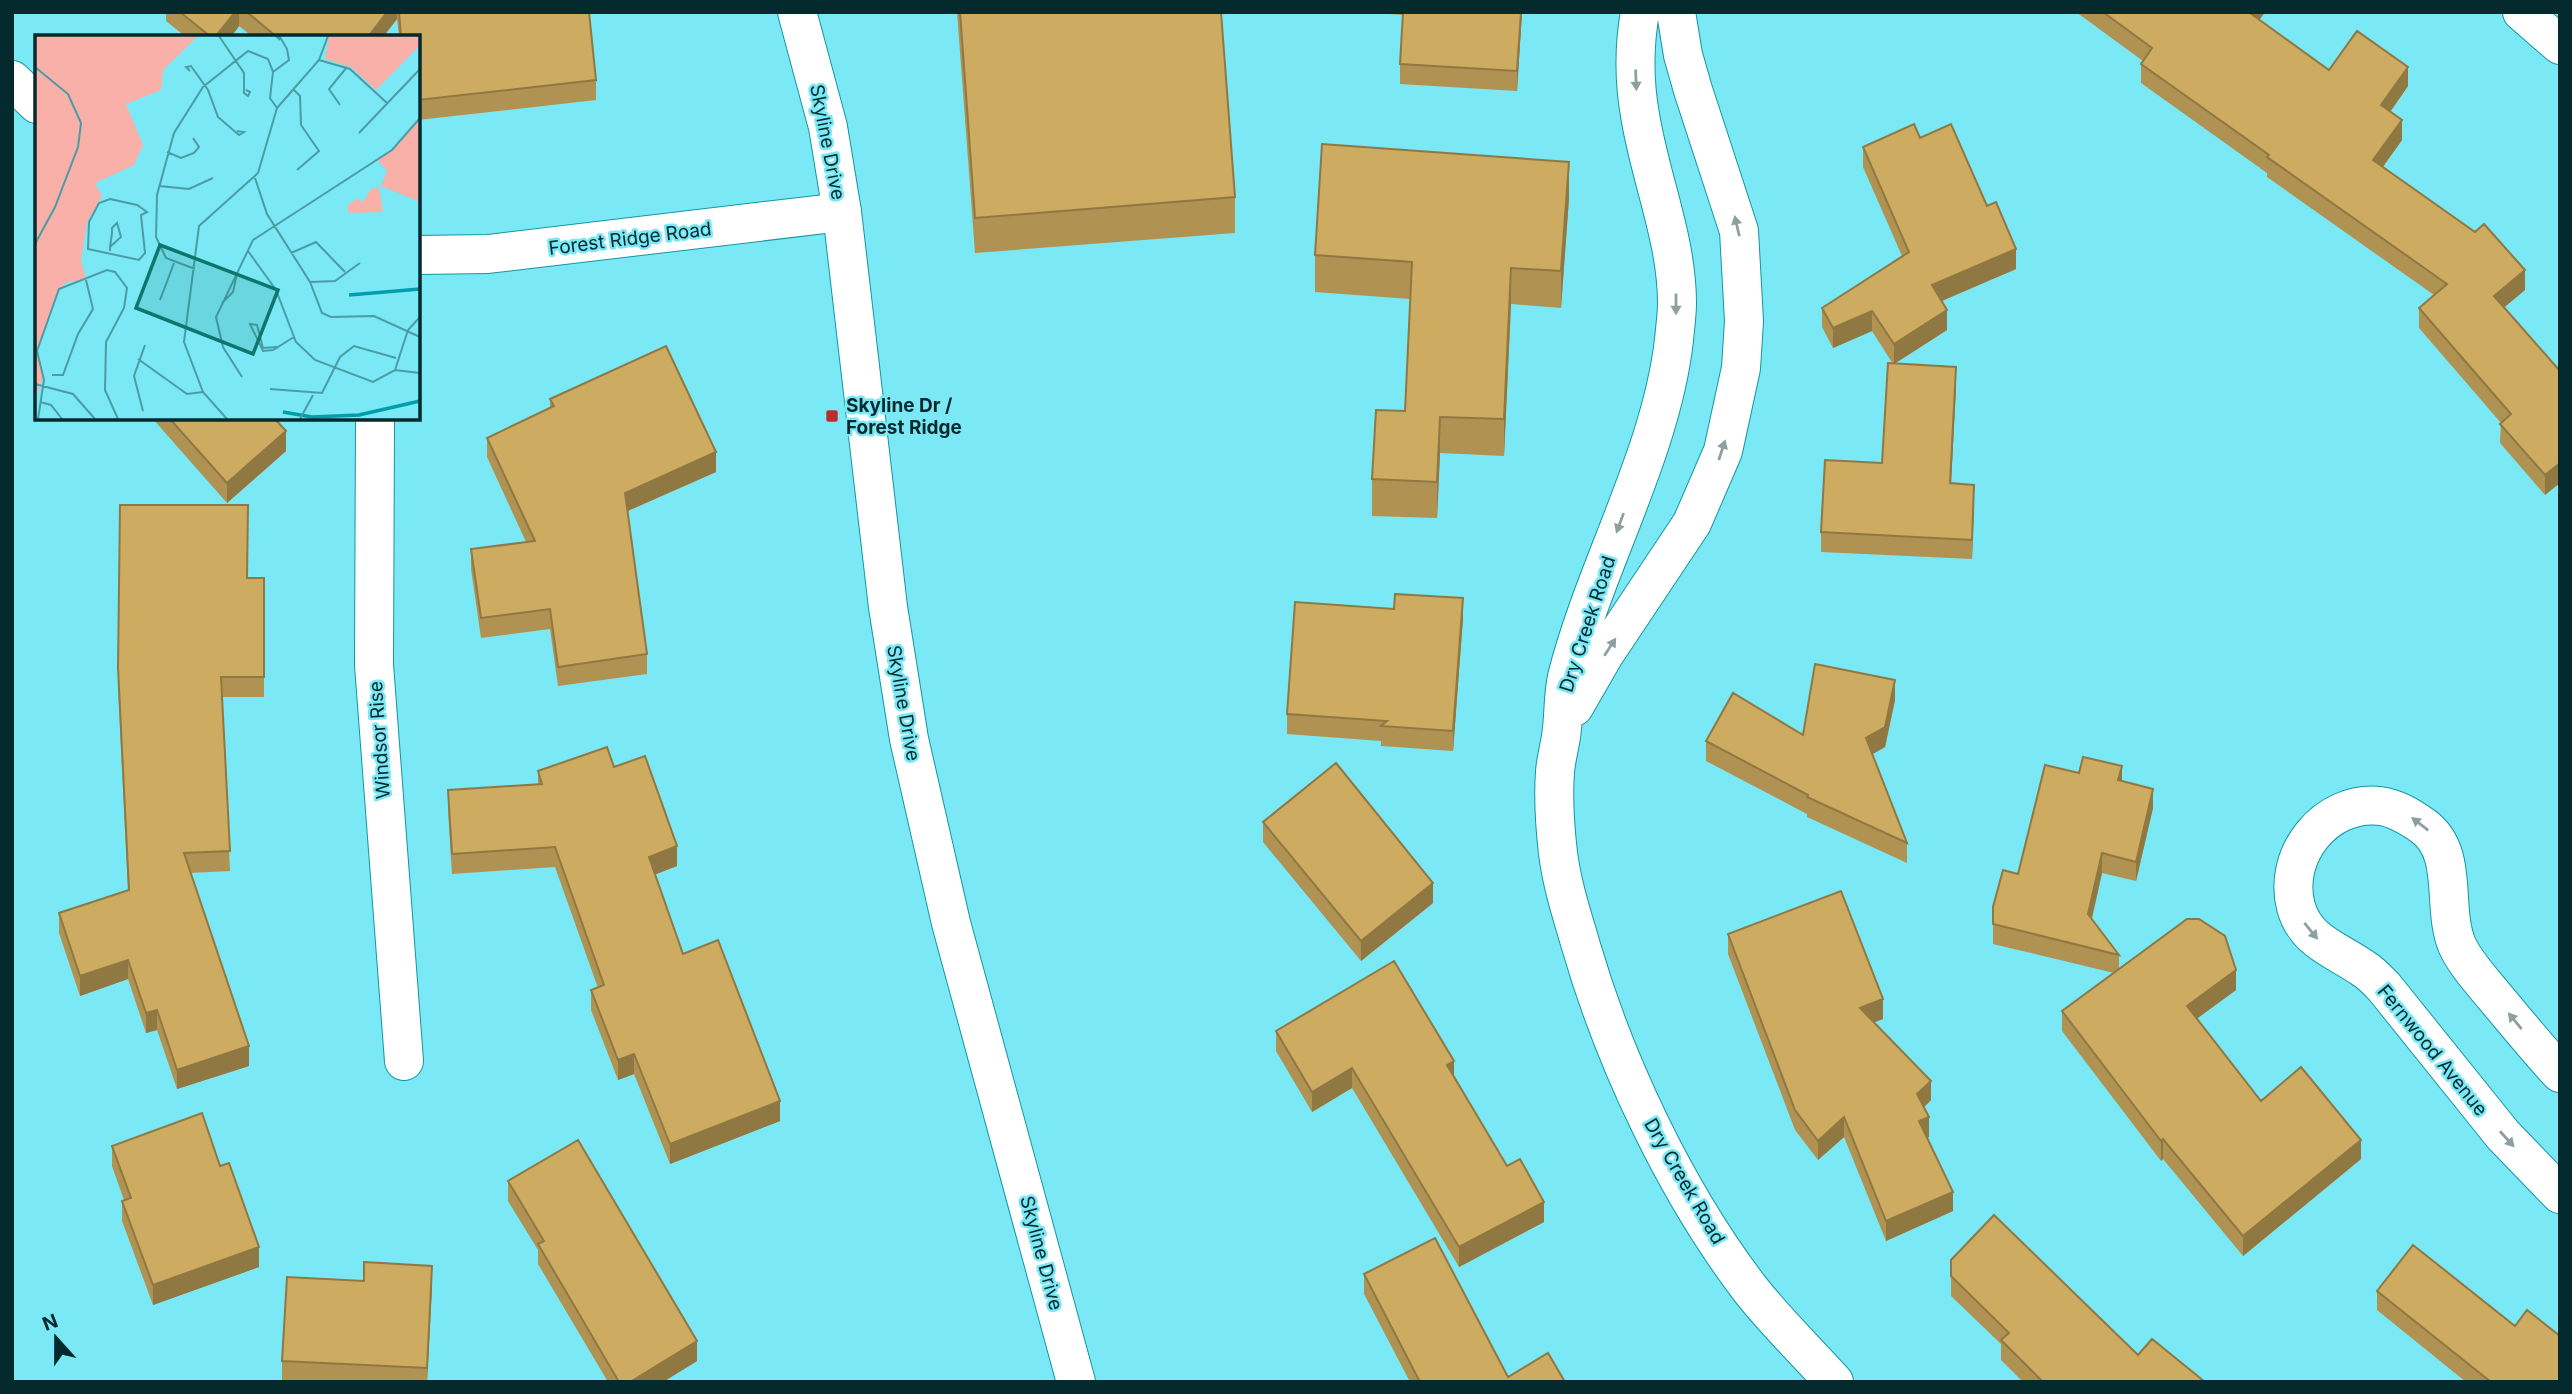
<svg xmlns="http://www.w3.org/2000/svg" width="2572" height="1394" viewBox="0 0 2572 1394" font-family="Inter,sans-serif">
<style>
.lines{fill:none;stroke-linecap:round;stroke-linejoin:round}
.street-casing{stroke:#1496a2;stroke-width:40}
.secondary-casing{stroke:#1496a2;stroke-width:40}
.street{stroke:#fff;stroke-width:38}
.secondary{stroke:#fff;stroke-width:38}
.wall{fill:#b09353}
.shaded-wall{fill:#907843}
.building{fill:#cdab60;stroke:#907843;stroke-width:2}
.oneway{fill:#8e9fa1}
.poi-dot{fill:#bc2c2e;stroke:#7be8f5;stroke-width:2.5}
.labels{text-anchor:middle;stroke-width:5;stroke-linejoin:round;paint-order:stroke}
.street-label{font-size:19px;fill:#052a2e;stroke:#7be8f5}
.poi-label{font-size:19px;font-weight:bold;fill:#052a2e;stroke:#7be8f5;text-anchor:start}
.inset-river{fill:none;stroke:#009eab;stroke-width:3.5}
.inset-road{fill:none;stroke:#4c9ca5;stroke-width:2}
.view{fill:#0f766e;fill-opacity:0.15;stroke:#0f766e;stroke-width:3.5}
.inset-edge{fill:none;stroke:#052a2e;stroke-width:3.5}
</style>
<rect width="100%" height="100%" fill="#7be8f5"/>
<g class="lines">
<defs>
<path id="street" d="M1640 12C1634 46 1634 81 1640 115 1650 178 1677 239 1677 303 1677 315 1675 328 1674 340 1661 454 1595 566 1567 677 1563 695 1564 711 1562 728 1561 743 1556 757 1555 772 1553 799 1555 827 1558 853 1562 885 1572 915 1581 946 1615 1063 1676 1192 1750 1289 1775 1321 1806 1351 1834 1382
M2522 12 2560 45
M12 80 37 104
M418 255 488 254 842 212
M375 418 374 665 404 1061
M1574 707 1604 655 1692 523 1723 451 1741 368 1744 321 1739 231 1693 90 1683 55 1676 12
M2560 1073C2537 1048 2516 1022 2494 996 2481 980 2465 963 2457 945 2441 906 2460 853 2423 826 2410 817 2396 808 2380 806 2326 800 2282 855 2296 907 2306 943 2338 950 2364 969 2372 974 2378 981 2384 987L2503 1135 2560 1194"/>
<path id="secondary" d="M797 12 828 127 842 212 888 607 909 739 951 923 1076 1382"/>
</defs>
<!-- street casing -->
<use href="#street" class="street-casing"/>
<!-- secondary casing -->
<use href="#secondary" class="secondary-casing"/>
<!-- street -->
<use href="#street" class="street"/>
<!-- secondary -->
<use href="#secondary" class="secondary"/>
</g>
<!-- wall -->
<path class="wall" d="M166 12H589L596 80V100L418 120V37H399L397 19 383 37H253L239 26 231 37H186L166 21Z
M957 12H1221L1235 197V233L975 253Z
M1362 12H1522L1517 91 1400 84V64L1403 15Z
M2076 12H2265L2259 20 2329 70 2408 86 2390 112 2402 140 2383 167 2525 290 2504 307 2560 371 2545 495 2500 443 2501 423 2419 328V308L2434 295 2267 177V173L2141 83V64L2143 61Z
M1920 138 2016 269 1942 301 1947 330 1894 364 1956 387 1951 483 1974 504 1972 559 1821 552V532L1882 463 1893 364 1872 331 1833 348 1822 327V308L1902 256 1863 167V147Z
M1569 198 1561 308 1511 304 1504 456 1440 453 1437 518 1372 516V479L1405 411 1410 299 1315 292V255Z
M550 399 716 472 628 511 647 654V674L558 686 550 629 481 638 471 569V549L526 542 487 457V438L550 408Z
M152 418H274L286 451 227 503Z
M120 505 247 578H264V697H222L230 871 190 873 249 1066 177 1089 157 1030 146 1033 128 979 80 996 59 933V913L128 890 118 688Z
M1394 609 1463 618 1453 751 1381 746V741L1287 734V714Z
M1895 700 1885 747 1872 754 1907 843V863L1807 817V814L1706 761V741L1803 735Z
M614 767 677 866 655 874 683 954 780 1121 670 1164 634 1074 618 1080 591 1010V990L598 988 555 867 452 874 448 810V790L538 784V771Z
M2079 773 2122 781 2153 808 2136 881 2102 873 2092 919 2119 955V969L2236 990 2197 1018 2261 1101 2361 1159 2243 1256 2163 1159 2161 1161 2062 1031V1011L2114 973 1993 944V907L2018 874Z
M1263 822 1433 903 1361 961 1263 842Z
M1728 934 1883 1019 1874 1022 1931 1100 1924 1107 1929 1137 1927 1138 1953 1211 1886 1241 1844 1137 1818 1160 1795 1130 1728 954Z
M1276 1031 1454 1076 1507 1166 1544 1222 1459 1267 1352 1088 1312 1112 1276 1051Z
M112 1146 220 1166 259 1267 153 1305 122 1221V1201L124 1200 112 1166Z
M508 1181 697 1361 663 1382H608L538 1264V1250L508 1201Z
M1951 1260 2138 1355 2205 1382H2023L2001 1360V1344L1951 1296Z
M1364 1274 1508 1377 1565 1382H1410L1364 1294Z
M432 1286 427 1382 282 1381V1361Z
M2377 1291 2515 1326 2560 1382H2466L2377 1310Z"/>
<!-- shaded-wall -->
<path class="shaded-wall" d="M235 12H239V26L231 37H215Z
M387 12H397V19L383 37H368Z
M1521 12H1522L1517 91V71Z
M2250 12H2265L2250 33Z
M2408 67V86L2381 125V105Z
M2402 120V140L2373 180V160Z
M1569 162V198L1561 308V271Z
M2016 249V269L1932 305V285Z
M1511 268V304L1504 456V419Z
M2525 270V290L2494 316V296Z
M1947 310V330L1894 364V344Z
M1872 311V331L1833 348V328Z
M1956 367V387L1950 503V483Z
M1440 417V453L1437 518V482Z
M286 431V451L227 503V483Z
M716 452V472L625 512V493Z
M2560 463V483L2545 495V475Z
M1974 485V504L1972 559V540Z
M1463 598V618L1453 751V731Z
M1895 680V700L1885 747 1866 758V738Z
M2122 766V786L2118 780Z
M2153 789V808L2136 881V862Z
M677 846V866L649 877V857Z
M2102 853V873L2088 934V914Z
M1433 883V903L1361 961V941Z
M128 960V979L80 996V976Z
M2236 970V990L2187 1026V1006Z
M1883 999V1019L1860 1028V1008Z
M157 1010V1030L146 1033V1013Z
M249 1046V1066L177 1089V1070Z
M634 1054V1074L618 1080V1060Z
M1454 1061V1081L1447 1065Z
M1352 1068V1088L1312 1112V1092Z
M1931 1081V1100L1917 1114V1094Z
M780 1101V1121L670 1164V1144Z
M1844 1117V1137L1818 1160V1141Z
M1929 1117V1137L1919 1141V1121Z
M2163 1139V1159L2161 1161V1141Z
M2361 1140V1159L2243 1256V1236Z
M1953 1192V1211L1886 1241V1221Z
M1544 1202V1222L1459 1267V1247Z
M259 1247V1267L153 1305V1285Z
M432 1266V1286L427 1382V1368Z
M697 1341V1361L663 1382H630Z"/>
<!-- building -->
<path class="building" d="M180 12H235L215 37H211Z
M247 12H387L368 37H277Z
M399 12H589L596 80 418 100V37H401Z
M960 12H1221L1235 197 975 218Z
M1403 12H1521L1517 71 1400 64Z
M2103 12H2250V13L2329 70 2357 31 2408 67 2381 105 2402 120 2373 160 2475 232 2484 224 2525 270 2494 296 2560 371V463L2545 475 2500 424 2511 414 2419 308 2447 284 2267 157 2269 155 2141 64 2152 48Z
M1914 124 1920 138 1951 124 1987 206 1996 202 2016 249 1932 285 1947 310 1894 344 1872 311 1833 328 1822 308 1909 252 1863 147Z
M1322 144 1569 162 1561 271 1511 268 1504 419 1440 417 1437 482 1372 479 1376 410 1405 411 1412 262 1315 255Z
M666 346 716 452 625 493 647 654 558 667 550 609 481 618 471 549 535 541 487 438 554 406 550 399Z
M1888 363 1956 367 1950 483 1974 485 1972 540 1821 532 1825 460 1882 463Z
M169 418H274L286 431 227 483Z
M120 505H248L247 578H264V677H221L230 851 184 853 249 1046 177 1070 157 1010 146 1013 128 960 80 976 59 913 129 890 118 668Z
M1395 594 1463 598 1453 731 1381 726 1387 721 1287 714 1295 602 1394 609Z
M1815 664 1895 680 1885 727 1866 738 1907 843 1807 797 1808 795 1706 741 1733 693 1803 735Z
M607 747 614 767 645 756 677 846 649 857 683 954 718 940 780 1101 670 1144 634 1054 618 1060 591 990 604 985 555 847 452 854 448 790 542 784 538 771Z
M2083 757 2122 766 2118 780 2153 789 2136 862 2102 853 2088 914 2119 955 1993 924V907L2003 870 2018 874 2045 765 2079 773Z
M1336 763 1433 883 1361 941 1263 822Z
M1841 891 1883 999 1860 1008 1931 1081 1917 1094 1929 1117 1919 1121 1953 1192 1886 1221 1844 1117 1818 1141 1795 1110 1728 934Z
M2187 919H2199L2225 936 2236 970 2187 1006 2261 1101 2301 1067 2361 1140 2243 1236 2163 1139 2161 1141 2062 1011Z
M1394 961 1454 1061 1447 1065 1507 1166 1520 1159 1544 1202 1459 1247 1352 1068 1312 1092 1276 1031Z
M202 1113 220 1166 229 1163 259 1247 153 1285 122 1201 131 1198 112 1146Z
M578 1140 697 1341 630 1382H619L538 1244 544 1241 508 1181Z
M1994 1215 2138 1355 2152 1339 2205 1382H2043L2001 1340 2009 1333 1951 1276V1260Z
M1435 1238 1508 1377 1548 1353 1565 1382H1420L1364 1274Z
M2413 1245 2515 1326 2527 1310 2560 1336V1382H2491L2377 1291Z
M364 1262 432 1266 427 1368 282 1361 287 1277 364 1281Z"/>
<!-- one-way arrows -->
<defs><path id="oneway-solid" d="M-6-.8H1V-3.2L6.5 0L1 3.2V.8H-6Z" transform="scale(1.75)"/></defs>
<g class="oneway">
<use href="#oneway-solid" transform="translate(1636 80) rotate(88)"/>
<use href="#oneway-solid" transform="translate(1737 226) rotate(-103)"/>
<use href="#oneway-solid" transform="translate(1676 304) rotate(90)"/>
<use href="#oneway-solid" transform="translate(1722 450) rotate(-72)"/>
<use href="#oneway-solid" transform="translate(1620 523) rotate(110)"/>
<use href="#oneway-solid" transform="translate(1610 647) rotate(-57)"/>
<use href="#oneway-solid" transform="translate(2420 824) rotate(-142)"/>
<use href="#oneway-solid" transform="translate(2311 931) rotate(51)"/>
<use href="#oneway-solid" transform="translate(2515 1021) rotate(-129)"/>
<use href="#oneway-solid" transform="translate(2507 1139) rotate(48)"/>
</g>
<!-- markers -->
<rect class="poi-dot" x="825" y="409" width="14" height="14" rx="3.5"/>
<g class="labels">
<!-- street labels -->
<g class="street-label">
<text transform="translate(828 142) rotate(79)" y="7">Skyline Drive</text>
<text transform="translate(630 238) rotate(-7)" y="7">Forest Ridge Road</text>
<text transform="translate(1587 624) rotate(-72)" y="7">Dry Creek Road</text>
<text transform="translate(904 703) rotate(80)" y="7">Skyline Drive</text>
<text transform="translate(379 740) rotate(-94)" y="7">Windsor Rise</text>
<text transform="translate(2433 1050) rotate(51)" y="7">Fernwood Avenue</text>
<text transform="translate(1685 1181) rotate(60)" y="7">Dry Creek Road</text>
<text transform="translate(1042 1253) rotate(75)" y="7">Skyline Drive</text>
</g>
<!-- poi labels -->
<g class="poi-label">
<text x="846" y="412">Skyline Dr /<tspan x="846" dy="22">Forest Ridge</tspan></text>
</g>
</g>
<!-- overview -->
<g transform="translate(35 35)">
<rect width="385" height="385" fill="#7be8f5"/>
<path d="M0 1H163L128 35 126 55 91 69 108 110 99 130 60 148 67 161 52 187 46 225 51 245 32 247 24 254 2 319 8 342 0 365ZM294 1H385V10L341 55 316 32 290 24ZM383 85 385 87V167L346 151 352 136 342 124 357 115ZM344 152 348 177 313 178V170L323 163 327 168 336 154Z" fill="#f9b0a9"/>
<path class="inset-river" d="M314 260 385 254M248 377 277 382 324 380 385 366"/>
<path class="inset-road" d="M184 1 209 38V58L213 61 215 57 211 55M284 25 315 34 352 68M0 32 33 59 46 88 43 112 20 172 0 209M155 36 151 32 156 31 173 55 183 82 204 100 209 97 202 96M238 37 254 25 252 14 245 2 241 1 245 5M258 54 265 61 266 90 284 116 262 135M305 70 294 54 312 32M324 98 385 34M132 117 146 123 159 118 164 112 158 103M220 143 232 179 275 247 287 278 296 282 339 281 385 302M124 151 154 154 178 143M75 164 102 170 112 177 106 180 110 218 104 225 53 214 54 187 64 168ZM75 216V212L77 198V193L82 188 86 202 75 212M213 216 241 255 261 307 280 325 338 347 360 335 385 338M256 218 281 207 310 237M160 234 131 223 121 202 122 160 139 98 168 52 213 16 233 24 238 37 235 63 242 73M275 247 300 246 325 228M125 265 139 228M187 268 198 257 202 239M242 312 228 313 222 290 215 289 228 316 238 315 259 302M103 324 152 359 168 357M360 335 373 295 385 282M17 340H28L43 299 58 274 51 245M207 342 188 312 181 282 218 205 357 115 385 83M0 349 38 359 60 384M235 354 287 358 305 322 319 311 361 323M5 367 16 370 27 384M108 376 99 341 110 310M3 384 9 345 2 316 24 254 72 235 80 237 92 253 89 273 71 307 70 355 83 384M192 384 168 357 149 307 164 191 223 138 242 73 284 25 293 1M265 384 278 360"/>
<path class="view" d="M125 210 243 255 218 319 101 273Z"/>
<rect width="385" height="385" class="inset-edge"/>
</g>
<!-- border -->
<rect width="2572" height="1394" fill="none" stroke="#052a2e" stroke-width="28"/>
<!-- north arrow -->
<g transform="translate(56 1338) rotate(339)" stroke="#7be8f5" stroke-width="5" paint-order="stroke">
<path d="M0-5L12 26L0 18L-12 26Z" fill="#052a2e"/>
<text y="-10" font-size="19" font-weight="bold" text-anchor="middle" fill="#052a2e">N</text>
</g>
</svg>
